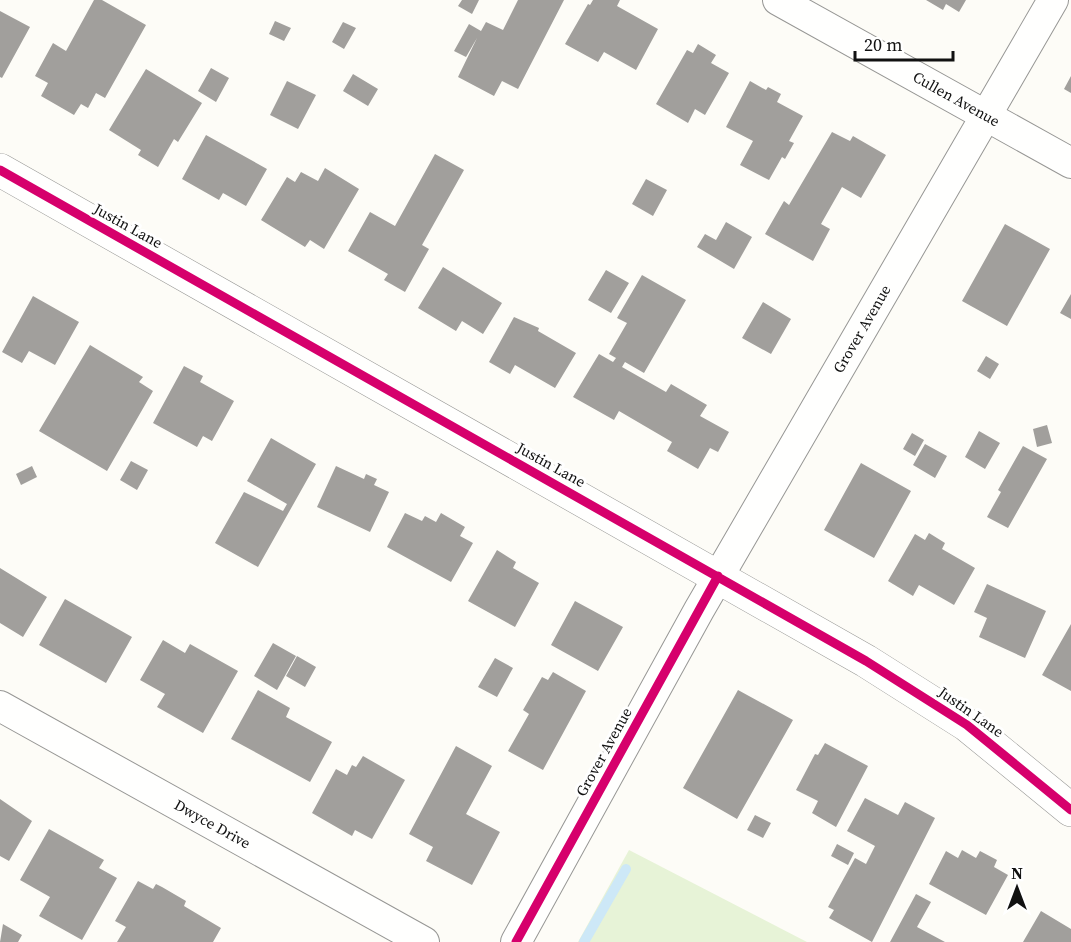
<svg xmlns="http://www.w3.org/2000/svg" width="1071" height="942" viewBox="0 0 1071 942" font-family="'Source Serif 4',serif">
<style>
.green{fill:#e7f3d7}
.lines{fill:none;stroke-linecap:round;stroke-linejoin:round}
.stream{stroke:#cde8f7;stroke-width:10}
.building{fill:#a19f9c}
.minor-casing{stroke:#979795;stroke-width:32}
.tertiary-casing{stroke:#979795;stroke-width:34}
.minor{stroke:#fffffe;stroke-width:30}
.tertiary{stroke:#fffffe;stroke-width:33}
.cycleway-casing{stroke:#fff;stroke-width:13}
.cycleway{stroke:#d6006c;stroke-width:9}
.labels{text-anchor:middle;stroke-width:6;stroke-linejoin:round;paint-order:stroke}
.street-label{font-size:15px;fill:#111;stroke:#fff}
</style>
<rect width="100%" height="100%" fill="#fdfcf7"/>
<!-- green -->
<path class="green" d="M629 850 807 942H578Z"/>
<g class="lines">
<!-- stream -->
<path class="stream" d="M584 942 626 869"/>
</g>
<!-- building -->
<path class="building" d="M94 0H102L146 25 105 98 96 93 88 108 81 104 74 115 41 96 48 83 35 76 53 43 66 51Z
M462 0H479L472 14 458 6Z
M518 0H564L518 89 502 81 494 96 458 77 477 38 466 57 454 51 469 24 481 31 486 22 503 30Z
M593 0H620L617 6 658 29 636 70 604 52 598 62 565 44 588 4 590 5Z
M926 0H966L959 12 946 4 943 10Z
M0 11 30 27 2 78 0 77Z
M275 21 291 28 284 41 269 34Z
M343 22 356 28 344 49 332 42Z
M698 44 716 55 711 63 729 73 705 115 695 109 688 123 656 104 687 50 693 53Z
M211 68 229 78 216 102 198 91Z
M146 69 202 103 178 142 174 139 158 167 138 155 141 150 109 130Z
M353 74 378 89 368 106 343 91Z
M1071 76V93L1064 89Z
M287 81 316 95 298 129 270 115Z
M750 81 766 90 768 87 781 94 777 102 803 116 789 141 794 143 785 159 782 157 769 180 740 165 753 141 726 127Z
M832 132 850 141 853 136 886 155 861 198 842 187 821 224 830 229 813 261 765 234 784 201 789 205Z
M206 135 267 169 246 206 223 193 219 200 182 179Z
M435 154 464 170 422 245 429 249 405 292 384 280 388 274 348 251 370 212 395 226Z
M325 168 359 189 324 249 310 240 305 247 261 220 287 177 295 182 301 172 318 181Z
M646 179 667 190 653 216 632 204Z
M726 222 752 237 734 269 697 247 705 234 716 240Z
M1005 224 1050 249 1007 326 962 301Z
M443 267 502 303 483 334 462 321 456 331 418 308Z
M606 270 629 283 611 313 588 300Z
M642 275 686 300 644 373 625 362 622 367 666 392 671 384 707 405 700 416 729 432 718 452 710 448 698 469 667 451 672 442 619 411 614 420 573 397 599 354 613 362 616 358 609 354 627 323 617 318Z
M1071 294V319L1060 313Z
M33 296 79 322 55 365 29 351 22 363 2 352Z
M763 302 791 319 771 354 742 338Z
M514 317 539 328 538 331 576 353 555 388 515 365 510 374 489 362Z
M90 345 143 377 139 382 153 391 107 471 39 431Z
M986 356 999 364 990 379 977 371Z
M184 366 203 376 200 382 234 401 212 441 203 436 197 447 153 423Z
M1047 425 1052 443 1037 447 1033 429Z
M979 431 1000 443 985 469 965 457Z
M912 433 924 440 915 456 903 449Z
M271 438 316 464 258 567 215 543 244 492 283 511 287 504 247 481Z
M925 444 947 456 935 478 913 465Z
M1023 446 1047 459 1008 528 987 517 1001 492 998 490Z
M131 461 148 470 137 490 120 480Z
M861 463 911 491 874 558 824 530Z
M32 466 37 477 21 485 16 474Z
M336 466 364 479 366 474 377 479 374 485 389 492 370 532 317 507Z
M405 513 422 521 425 516 436 522 441 513 465 527 460 536 473 543 451 582 387 547Z
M929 533 945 543 942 549 975 568 954 605 919 585 913 596 888 581 915 534 925 540Z
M497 550 516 562 513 568 539 583 515 627 468 601Z
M0 568 47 597 23 637 0 623Z
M987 584 1046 611 1025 658 979 637 987 618 974 612Z
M65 599 132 637 106 683 39 645Z
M575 601 623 627 598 671 551 645Z
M1071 624V691L1042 675Z
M163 640 185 653 190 644 238 671 203 733 157 707 165 694 140 680Z
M273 643 296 656 277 690 254 676Z
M297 656 316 667 305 687 286 676Z
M495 658 513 668 497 697 478 687Z
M553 672 586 691 543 770 508 751 529 714 523 710 542 677 548 680Z
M258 690 290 708 286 717 332 742 310 782 231 739Z
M738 690 793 720 737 819 683 788Z
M825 743 868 766 836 827 812 813 818 801 796 790 815 754 818 755Z
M456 746 492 766 466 814 500 832 472 885 426 861 433 847 409 834Z
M363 756 405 780 372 839 355 830 352 836 312 813 336 769 347 775 352 765 356 767Z
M865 798 898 815 905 802 935 818 872 942 829 918 834 910 828 907 855 858 866 864 875 846 847 831Z
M0 799 32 821 9 861 0 856Z
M755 815 771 823 763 838 747 830Z
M49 829 104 860 99 868 117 878 82 940 39 916 50 897 20 880Z
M837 844 854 853 848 865 831 856Z
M962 850 976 858 980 851 997 860 994 867 1008 875 986 915 929 884 946 851 958 858Z
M138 881 153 889 156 884 162 887 186 901 184 906 221 928 213 942H117L126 927 115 921Z
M916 894 931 902 917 927 945 942H890Z
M1041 911 1071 929V942H1023Z
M3 924 22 935 18 942H0Z"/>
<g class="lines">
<defs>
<g id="minor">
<path id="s1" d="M778 0 1071 163"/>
<path id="s2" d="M0 706 424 942"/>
<path id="s3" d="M516 942 699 610 1053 0"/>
</g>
<path id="tertiary" d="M0 170 866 661 967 725 1071 810"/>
</defs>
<!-- minor casing -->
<use href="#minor" class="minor-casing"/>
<!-- tertiary casing -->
<use href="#tertiary" class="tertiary-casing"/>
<!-- minor -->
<use href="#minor" class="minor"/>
<!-- tertiary -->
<use href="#tertiary" class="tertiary"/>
<defs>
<path id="cycleway" d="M0 170 866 661 967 725 1071 810
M516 942 718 576"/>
</defs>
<!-- cycleway casing -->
<use href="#cycleway" class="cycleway-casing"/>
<!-- cycleway -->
<use href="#cycleway" class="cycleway"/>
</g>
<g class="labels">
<!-- street labels -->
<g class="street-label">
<text dy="5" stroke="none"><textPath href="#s1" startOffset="204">Cullen Avenue</textPath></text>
<text transform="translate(128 226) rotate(29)" y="5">Justin Lane</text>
<text dy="5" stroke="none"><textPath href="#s3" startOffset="704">Grover Avenue</textPath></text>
<text transform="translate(551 465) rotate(29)" y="5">Justin Lane</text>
<text transform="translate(971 712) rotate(35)" y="5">Justin Lane</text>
<text transform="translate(604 752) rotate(-61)" y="5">Grover Avenue</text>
<text dy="5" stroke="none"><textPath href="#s2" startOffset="243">Dwyce Drive</textPath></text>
</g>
</g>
<!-- north arrow -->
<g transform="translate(1017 888)" stroke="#ffffff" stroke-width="4.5" paint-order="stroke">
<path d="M0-4.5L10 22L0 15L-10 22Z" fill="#111111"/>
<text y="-9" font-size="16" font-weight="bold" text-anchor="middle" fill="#111111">N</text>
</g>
<!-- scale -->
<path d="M855 51v9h98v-9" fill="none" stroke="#111111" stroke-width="3"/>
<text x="864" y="51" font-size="18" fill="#111111" stroke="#ffffff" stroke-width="4.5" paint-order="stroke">20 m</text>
</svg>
